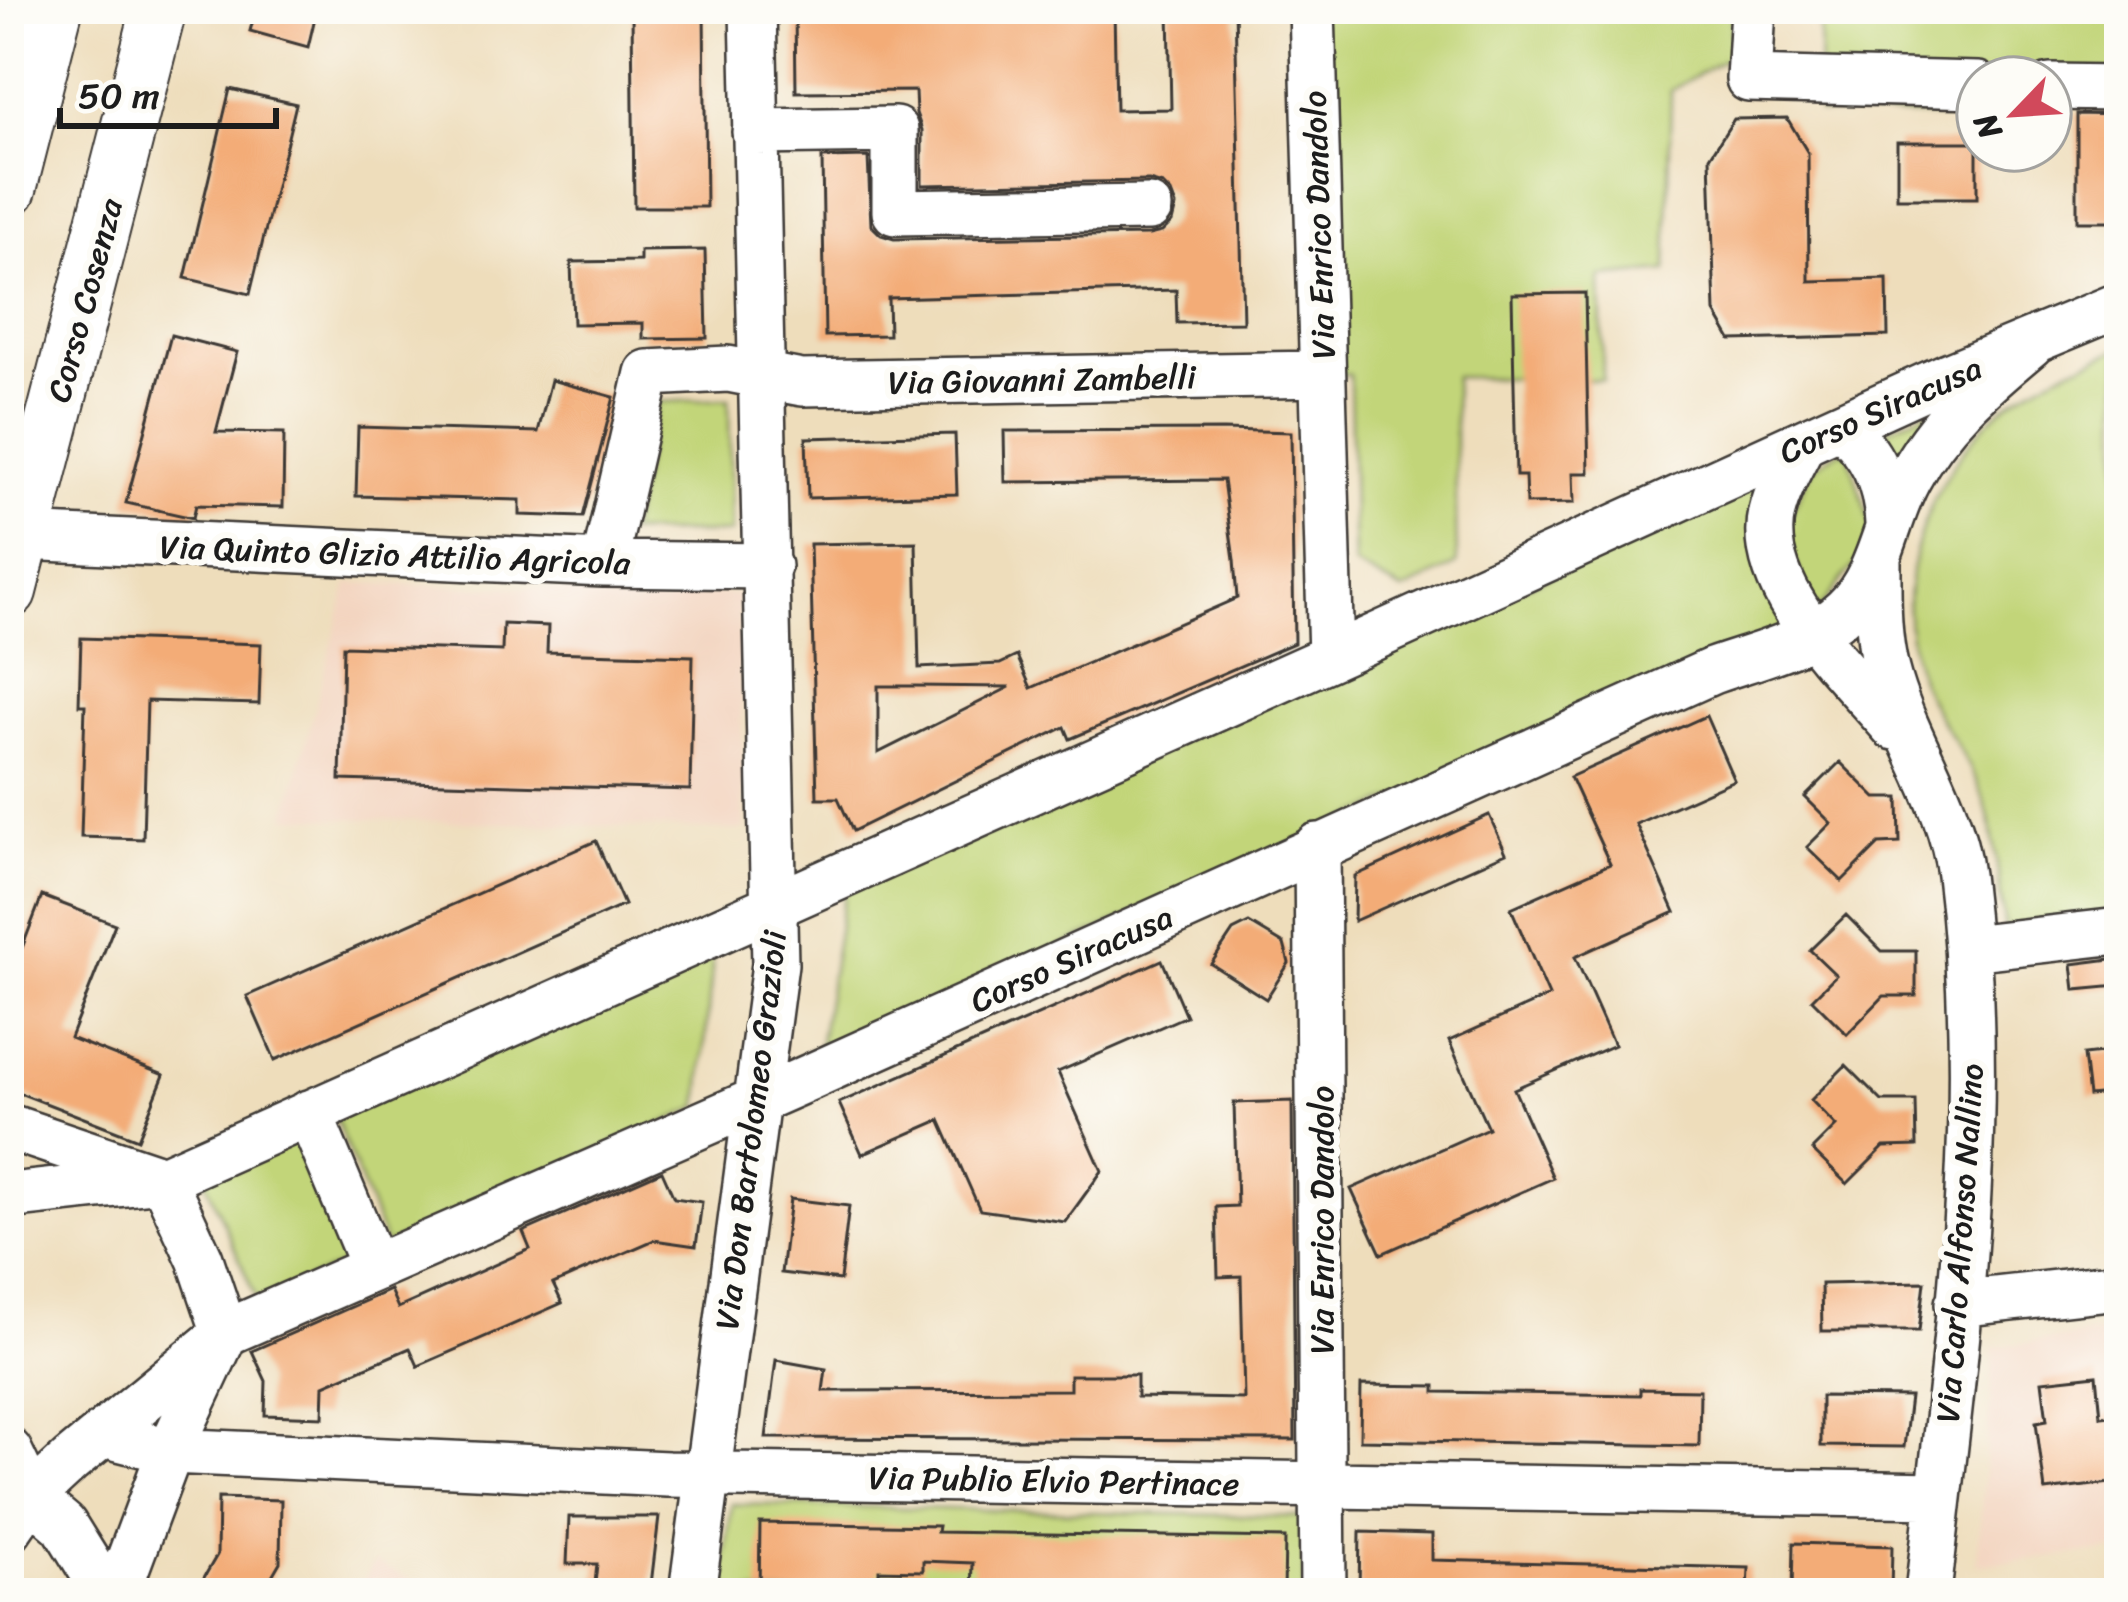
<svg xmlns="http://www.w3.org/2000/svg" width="2128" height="1602" viewBox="0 0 2128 1602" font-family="Sriracha,sans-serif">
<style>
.built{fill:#f3d4bf}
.green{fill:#c2d579;stroke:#6f784a;stroke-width:3}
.building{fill:#f3ac77;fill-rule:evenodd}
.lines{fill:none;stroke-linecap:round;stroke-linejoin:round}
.minor-casing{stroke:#3c3934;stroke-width:50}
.major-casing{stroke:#3c3934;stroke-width:58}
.minor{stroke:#fff;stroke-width:45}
.major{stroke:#fff;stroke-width:54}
.labels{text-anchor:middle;stroke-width:12;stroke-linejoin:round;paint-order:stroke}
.street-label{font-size:33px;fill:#1c1c1c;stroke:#fdfcf7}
</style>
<rect width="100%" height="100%" fill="#fdfcf7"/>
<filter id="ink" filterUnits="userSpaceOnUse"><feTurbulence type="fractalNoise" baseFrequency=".00833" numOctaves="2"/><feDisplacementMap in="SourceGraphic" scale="24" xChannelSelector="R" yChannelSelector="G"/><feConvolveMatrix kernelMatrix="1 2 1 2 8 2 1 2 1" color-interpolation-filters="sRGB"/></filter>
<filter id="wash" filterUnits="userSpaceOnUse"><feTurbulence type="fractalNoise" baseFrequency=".004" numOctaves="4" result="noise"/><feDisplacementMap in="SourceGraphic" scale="48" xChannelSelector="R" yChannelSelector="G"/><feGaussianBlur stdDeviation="2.7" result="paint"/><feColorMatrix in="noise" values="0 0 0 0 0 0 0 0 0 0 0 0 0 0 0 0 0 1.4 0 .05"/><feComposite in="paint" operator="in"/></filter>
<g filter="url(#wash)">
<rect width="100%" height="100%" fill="#edb"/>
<!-- built -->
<path class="built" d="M348 583 739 594 744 830 286 817Z
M2119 1331V1550L1977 1565 1994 1347Z
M374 1562 439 1593H356Z"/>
<!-- green -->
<path class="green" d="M1312 9H1732L1731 55 1671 90 1667 271 1601 277 1603 380 1454 377 1457 564 1403 591 1354 565 1350 375 1322 374Z
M1820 9H2119V98L2050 78H1978V118L1819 113Z
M2119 348V923L2006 935C1999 892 1997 842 1984 800 1969 752 1931 717 1917 670 1889 578 1930 476 1998 412 2031 381 2078 366 2119 348Z
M729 399 731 533H629L658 402Z
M1946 402 1896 478 1872 437Z
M1838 451H1847L1875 539 1816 613 1806 602 1785 524 1813 468Z
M1760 482 1794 622 818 1054 845 890Z
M714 948 699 1107 386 1245 335 1118Z
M301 1132 355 1259 257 1301 203 1174Z
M732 1504 1304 1517 1305 1593H720Z"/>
<g id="blocks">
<!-- building -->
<path class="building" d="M256 9H317L308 47 250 31Z
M632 9H704L706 207H634Z
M795 9H1114L1116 110 1171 109 1169 9H1235L1243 322 1177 323 1176 290 888 298 889 335 825 336 822 158 868 157 871 225 881 235 894 239 1149 235 1162 232 1172 222 1176 206 1171 193 1163 185 1149 181 922 185V130L916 113 915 91 796 92Z
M230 89 296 104 250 294 185 278Z
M2077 114 2119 115V221H2077Z
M1787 118 1808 153 1809 281 1887 279 1888 336 1731 340 1715 312 1710 157 1734 119Z
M1897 142H1977V198H1897Z
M705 250 707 338 643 339V323L573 324 571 262 640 261V251Z
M1585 293 1589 473H1573L1574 503 1526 504 1525 476H1516L1512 294Z
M171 335 237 352 216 432 284 433 283 507 196 505 193 518 126 503Z
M551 380 614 397 583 517 520 515V500L356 496 358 427 538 432Z
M1223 430 1291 432 1294 643 1070 739 1065 727 853 831 838 798H817L810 544 916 542 919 668 1000 664 1017 656 1031 688 1237 598 1234 560 1223 480 1005 482 1004 431ZM878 686H914L1010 687 878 753Z
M955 434 957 494 808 498 806 438Z
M503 624 548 626 547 652 693 656 690 790 340 780 343 646 502 651Z
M81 638 261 644 259 704 147 701 143 839 81 837 85 705H79Z
M1706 716 1734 780 1636 824 1675 912 1575 957 1614 1045 1514 1089 1553 1178 1381 1254 1351 1189 1488 1128 1449 1041 1549 996 1511 908 1610 864 1570 777Z
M1840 762 1876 798H1899L1900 843 1879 844 1842 881 1807 847 1831 823 1805 797Z
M1489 815 1506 853 1354 921 1355 876Z
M596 841 624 905 275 1060 247 996Z
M42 896 115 924 70 1038 164 1075 138 1139 9 1089V982Z
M1846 915 1882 951H1916V996H1884L1847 1034 1812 999 1836 975 1810 950Z
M1249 923 1284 944 1289 963 1266 999 1211 964 1233 931Z
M2119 958V986L2075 990 2072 964Z
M1162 960 1186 1016 1058 1072 1102 1171 1065 1222 980 1210 940 1120 862 1154 839 1103Z
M2119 1051V1093L2089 1096 2084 1055Z
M1846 1065 1882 1101H1916L1917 1146 1884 1147 1847 1184 1812 1150 1836 1126 1811 1100Z
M1292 1101 1295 1440 766 1438 776 1360 826 1369 823 1391 1070 1390V1375H1137V1397L1244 1399 1241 1276 1218 1277 1216 1207 1237 1206 1234 1103Z
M662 1171 674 1198 702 1202 696 1246 654 1240 553 1284 562 1303 418 1366 410 1348 324 1385 323 1417 265 1415 266 1381 252 1351 390 1290 398 1308 530 1249 523 1232Z
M790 1199 849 1206 840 1280 781 1273Z
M1925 1282 1919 1331H1822L1821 1284Z
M2097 1375 2101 1416 2119 1414V1482L2045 1491 2036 1422 2047 1420 2042 1381Z
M1361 1385 1435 1386V1392L1640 1395V1389L1700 1390 1699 1446 1360 1440Z
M1821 1396 1910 1397 1904 1447 1821 1446Z
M218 1498 281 1500 280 1562 262 1593H195L217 1555Z
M569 1517H659L650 1593H594L597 1564H567Z
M760 1523 938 1526 937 1532 1285 1538 1284 1593H972L973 1563 923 1561V1571L879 1570V1593H759Z
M1360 1532 1432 1534V1560L1749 1568 1748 1593H1359Z
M1793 1543 1892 1546 1891 1593H1792Z"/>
</g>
</g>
<g filter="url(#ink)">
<use href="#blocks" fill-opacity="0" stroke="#3c3934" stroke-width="3"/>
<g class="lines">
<defs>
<path id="minor" d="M1312 9 1331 657
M1753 9 1749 79 1978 85
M2050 87 2119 88
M755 132 895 130V212L1149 208
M1841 425C1872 452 1886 482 1888 524
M1803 442C1792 464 1778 487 1772 512 1754 589 1848 673 1894 727
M23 537 604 564 768 566
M1878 561C1878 598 1877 634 1886 670 1904 741 1951 801 1960 875 1990 1115 1955 1354 1928 1593
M604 564 648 373 728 369 802 383 1322 374
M1317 846 1323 1593
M1969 948 2119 931
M309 1113 374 1268
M9 1127 163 1179 200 1259 225 1333 170 1451 117 1593
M9 1196 163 1179 1331 657 1950 375 2119 305
M1958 1304 2119 1286
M103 1434 170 1451 668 1474 1939 1495
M9 1451 31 1497 64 1525 106 1593
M9 1529 31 1497 70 1461 225 1333 799 1082 1712 671C1757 655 1810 644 1845 610 1881 576 1885 521 1908 479 1937 423 1983 384 2031 344
M692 1593 775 964 753 9"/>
<path id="major" d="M9 189 55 9
M9 591 159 9"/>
</defs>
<!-- minor casing -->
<use href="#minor" class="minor-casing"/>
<!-- major casing -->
<use href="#major" class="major-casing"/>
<!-- minor -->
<use href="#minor" class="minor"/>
<!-- major -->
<use href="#major" class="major"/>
</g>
</g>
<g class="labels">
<!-- street labels -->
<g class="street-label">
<text transform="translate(1318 225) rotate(-92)" y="12">Via Enrico Dandolo</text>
<text transform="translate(84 300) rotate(-75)" y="12">Corso Cosenza</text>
<text transform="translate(1042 379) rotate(-1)" y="12">Via Giovanni Zambelli</text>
<text transform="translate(1880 409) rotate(-24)" y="12">Corso Siracusa</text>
<text transform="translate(395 554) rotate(2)" y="12">Via Quinto Glizio Attilio Agricola</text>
<text transform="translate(1071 958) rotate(-24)" y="12">Corso Siracusa</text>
<text transform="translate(750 1130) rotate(-83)" y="12">Via Don Bartolomeo Grazioli</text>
<text transform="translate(1321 1220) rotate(-90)" y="12">Via Enrico Dandolo</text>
<text transform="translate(1959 1243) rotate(-86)" y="12">Via Carlo Alfonso Nallino</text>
<text transform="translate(1054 1480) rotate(1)" y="12">Via Publio Elvio Pertinace</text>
</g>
</g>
<!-- margin -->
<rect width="2128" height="1602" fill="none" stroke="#fdfcf7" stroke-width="48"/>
<!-- north arrow -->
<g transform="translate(2014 114) rotate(245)"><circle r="57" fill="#fdfcf7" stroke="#a3a29f" stroke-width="3"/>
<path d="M0-9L21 45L0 30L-21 45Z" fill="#d1495b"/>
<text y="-18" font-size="33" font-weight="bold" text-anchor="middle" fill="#1c1c1c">N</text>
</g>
<!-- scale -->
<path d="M60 108v18h216v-18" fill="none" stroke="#1c1c1c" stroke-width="6"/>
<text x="78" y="108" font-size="36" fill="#1c1c1c" stroke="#fdfcf7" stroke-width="9" paint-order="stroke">50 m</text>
</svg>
